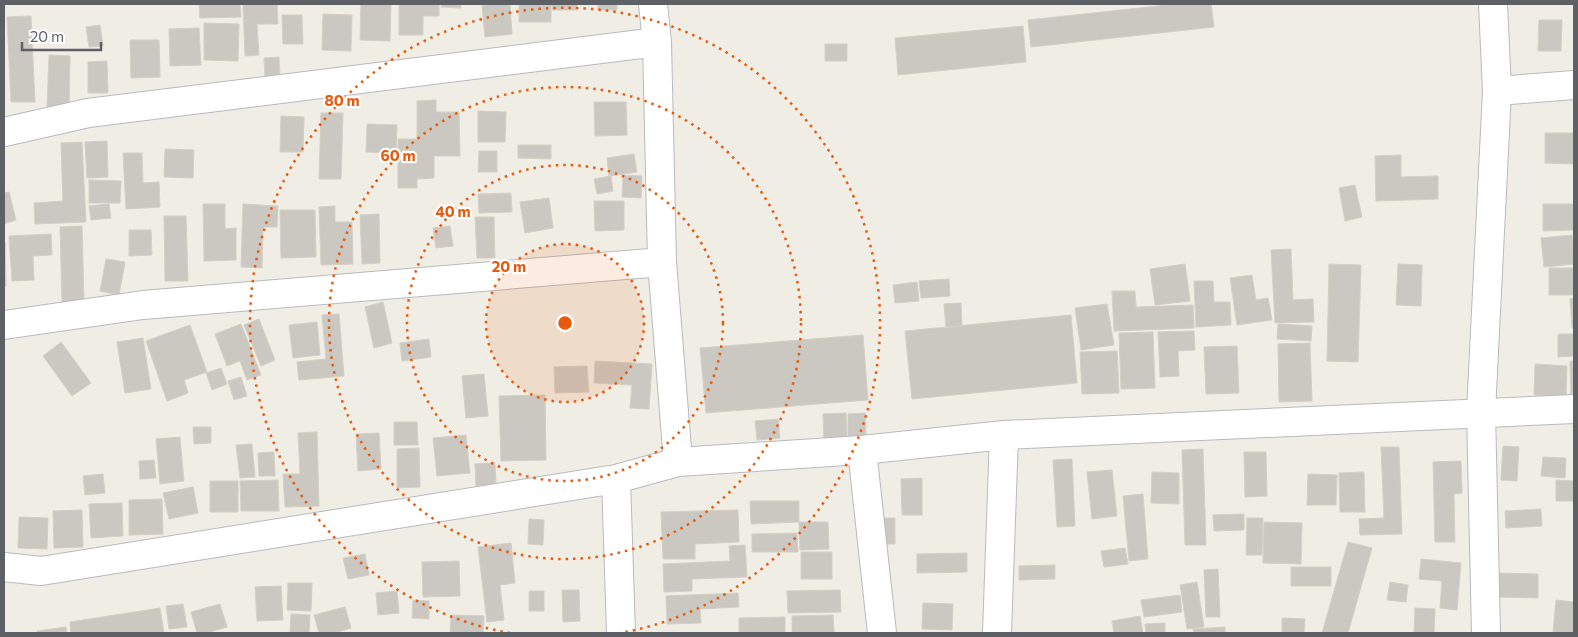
<svg xmlns="http://www.w3.org/2000/svg" width="1578" height="637" viewBox="0 0 1578 637" font-family="Commissioner,sans-serif">
<style>
.building{fill:#cbc8c2;stroke:#d5cfc3}
.lines{fill:none;stroke-linecap:round;stroke-linejoin:round}
.minor-casing{stroke:#b7bbbf;stroke-width:30}
.minor{stroke:#fff;stroke-width:28}
.ring{fill:none;stroke:#e8590c;stroke-width:2.5;stroke-dasharray:2.5 5}
.centre{fill:#e8590c;stroke:#fff;stroke-width:2.5}
.ring-label{font-size:15px;text-anchor:middle;font-weight:bold;fill:#e8590c;stroke:#fff;stroke-width:4.5;stroke-linejoin:round;paint-order:stroke}
</style>
<rect width="100%" height="100%" fill="#f0ede5"/>
<!-- building -->
<path class="building" d="M199 4H240L241 17 200 18Z
M243 4H277L278 24H257L259 55 245 56Z
M361 4H391L390 41 360 40Z
M399 4H439V16H423V35H399Z
M442 4H461V8L441 7Z
M510 4 512 34 485 37 482 5Z
M519 4H551V22H519Z
M552 4H577V10H552Z
M598 4H617V10H598Z
M1176 4H1211L1214 27 1031 47 1028 20Z
M323 14 352 15 351 51 322 50Z
M282 15H302L303 44H283Z
M31 16 35 102H11L7 17Z
M1539 20H1562L1561 51H1538Z
M204 23 239 24 238 61 204 60Z
M100 25 103 46 89 47 86 27Z
M1023 26 1026 62 898 75 895 38Z
M199 28 201 65 170 66 169 29Z
M130 40H159L160 77 131 78Z
M825 44H847V61H825Z
M49 55 70 56 69 108H47Z
M279 57 280 77 265 78 264 58Z
M107 61 108 93H88V62Z
M436 100V112H459L460 156H434V178L417 179V188H398V139H417V101Z
M594 102H626L627 135 595 136Z
M478 111 506 112 505 142H478Z
M321 113H343L341 179H319Z
M281 116 304 117 303 152H280Z
M367 124 397 125 396 153 366 152Z
M1545 133H1574V164L1545 163Z
M107 141 108 177 87 178 85 142Z
M82 142 86 222 35 224 34 203 63 201 61 143Z
M518 145H551V159L518 158Z
M165 149 194 150 193 178 164 177Z
M479 151H497V172H478Z
M123 153H142L143 183 159 182 160 207 126 209Z
M634 154 637 172 609 176 607 158Z
M1401 155V177L1438 176V199L1376 201 1375 156Z
M623 175 642 176 641 198 622 197Z
M611 176 613 191 597 194 594 179Z
M89 180 121 181 120 203H89Z
M1355 185 1362 217 1345 221 1339 188Z
M9 192 16 220 4 224V193Z
M511 193 512 212 479 213 478 194Z
M549 198 553 228 525 233 520 202Z
M594 201H624V230L595 231Z
M109 204 111 218 91 220 89 206Z
M203 204H225V229L236 228V260L204 261Z
M243 204 278 206 277 227H263L262 268 241 267Z
M1543 204H1574V230L1543 231Z
M335 206V222H352L353 264 321 265 319 207Z
M280 210H315L316 257 281 258Z
M379 214 380 263 362 264 360 215Z
M164 216H186L188 281H165Z
M475 217H494L495 258H477Z
M82 226 84 302H62L60 227Z
M450 226 453 246 436 248 433 228Z
M129 230H151L152 255 129 256Z
M51 234 52 255 33 256 34 280 12 281 9 236Z
M1572 235 1574 264 1544 267 1541 238Z
M4 242H5L6 286H4Z
M1291 249 1293 300 1313 299 1314 322 1275 323 1271 250Z
M106 259 125 262 119 295 100 291Z
M1185 264 1190 301 1155 305 1150 269Z
M1329 264 1361 265 1358 362 1327 361Z
M1398 264 1422 265 1421 306 1396 305Z
M1549 268H1574V295H1549Z
M1252 275 1256 300 1268 298 1272 320 1237 325 1230 278Z
M949 279 950 296 921 298 919 281Z
M1194 281H1213L1214 302H1230L1231 325 1196 327Z
M917 282 919 301 895 303 893 285Z
M1112 291H1135L1136 307 1193 305 1194 328 1114 331Z
M1574 298V327L1572 328 1570 299Z
M383 302 392 343 374 348 365 307Z
M961 303 962 326 946 328 944 304Z
M1107 304 1114 345 1081 350 1075 308Z
M339 314 344 376 299 380 297 362 326 359 322 315Z
M1071 315 1077 383 912 399 905 331Z
M259 319 275 360 261 366 244 325Z
M317 322 320 355 293 358 289 325Z
M241 324 261 375 247 380 240 361 227 366 215 334Z
M1278 324 1312 326 1311 341 1277 339Z
M190 325 207 372 184 380 188 393 167 401 146 341Z
M1194 331 1195 350 1178 351 1179 376 1160 377 1158 332Z
M1153 332 1155 388 1121 389 1119 333Z
M1558 334H1574V356L1558 357Z
M863 335 868 400 706 413 700 348Z
M143 338 151 389 125 393 117 342Z
M429 339 431 357 402 361 400 343Z
M61 342 91 383 72 396 43 356Z
M1310 343 1312 401 1279 402 1278 344Z
M1237 346 1239 393 1206 394 1204 347Z
M1117 351 1119 393 1082 394 1080 352Z
M595 361 652 364 649 409 630 408 632 385 594 383Z
M1570 361H1574V399L1571 400Z
M1535 364 1567 366 1566 396 1534 395Z
M587 366 589 392 555 393 554 367Z
M221 368 227 384 212 390 206 373Z
M484 374 488 416 466 418 462 376Z
M241 377 247 396 234 400 228 381Z
M545 395 546 460 501 461 499 396Z
M846 413 847 439 824 440 823 414Z
M865 413 866 435 848 436V414Z
M778 419 780 438 757 440 755 421Z
M394 422H417L418 445H394Z
M193 427H211V443L194 444Z
M317 432 319 506 285 507 283 474H300L298 433Z
M379 433 381 469 358 471 356 434Z
M466 435 470 473 437 476 433 438Z
M180 437 184 481 160 484 156 439Z
M252 444 255 477 240 478 236 445Z
M1503 446 1519 447 1517 481 1501 480Z
M1381 447H1399L1402 534 1360 535 1359 519 1384 518Z
M419 448 420 487 397 488V449Z
M1203 449 1206 545H1185L1182 450Z
M274 452 275 476H259L258 453Z
M1244 452H1266L1267 496 1245 497Z
M1543 457 1566 458 1565 478 1541 476Z
M1072 459 1075 526 1057 527 1053 460Z
M154 460 156 478 140 479 139 461Z
M1461 461 1462 493 1454 494 1455 542H1435L1433 462Z
M495 463 496 485 476 486 475 464Z
M1112 470 1117 516 1092 519 1087 472Z
M1152 472 1179 473V504L1151 503Z
M1364 472 1365 512H1340L1339 473Z
M103 474 105 493 85 495 83 476Z
M1308 474 1337 475 1336 505H1307Z
M922 478V515H902L901 479Z
M278 480 279 511H241L240 481Z
M1556 480 1574 481V501H1556Z
M210 481H238V512H210Z
M193 487 198 513 169 519 163 493Z
M1143 494 1148 559 1129 561 1123 496Z
M162 499 163 534 129 535V500Z
M750 501H799V522L751 524Z
M122 503 123 536 91 538 89 504Z
M1541 509 1542 526 1506 528 1505 511Z
M82 510 83 547 54 548 53 511Z
M738 510 739 542 695 544V559H663L661 512Z
M1244 514V530L1214 531 1213 515Z
M19 517 48 518 47 549 18 548Z
M884 518H895V544H883Z
M1247 518H1263L1262 555H1246Z
M529 519 544 520 543 545 528 544Z
M799 522H828L829 549 800 550Z
M1264 522 1302 523 1301 564 1263 563Z
M797 533 798 552H752V534Z
M1348 542 1372 548 1348 633H1322Z
M511 543 515 583 500 585 504 620 487 622 478 547Z
M745 545 747 577 692 579V591L664 592 663 564 730 561 729 546Z
M1125 548 1128 564 1104 567 1101 551Z
M801 552H832V579H801Z
M967 553V572L917 573V554Z
M365 554 369 575 348 579 343 558Z
M1421 559 1461 563 1457 610 1440 608 1442 581 1419 579Z
M459 561 460 596 423 597 422 562Z
M1055 565V579L1019 580V566Z
M1291 567H1331V586H1291Z
M1218 569 1220 617H1206L1204 570Z
M1497 573 1538 574V598L1497 597Z
M1197 582 1204 627 1187 629 1180 585Z
M1390 582 1408 585 1406 602 1387 600Z
M288 583H312L311 611 287 610Z
M281 586 283 620 257 621 255 587Z
M562 590H579L580 621 563 622Z
M840 590 841 612 788 613 787 591Z
M397 591 399 613 378 615 376 593Z
M529 591H544V611H529Z
M738 593 739 607 700 609 701 623 667 624 666 596Z
M1180 595 1182 612 1144 617 1141 600Z
M413 600 429 601V619L412 618Z
M1556 600 1574 602V633H1553Z
M923 603 953 604 952 630 922 629Z
M183 604 187 627 169 629 166 606Z
M220 604 227 627 206 633H197L191 612Z
M345 607 351 628 334 633H319L314 615Z
M160 608 164 633H71L70 622Z
M1415 608 1435 609 1434 633H1414Z
M291 614 310 615 309 633H290Z
M451 615 484 616 483 633H450Z
M833 615 834 633H792V616Z
M1140 616 1143 633H1114L1112 621Z
M785 617V633H739V618Z
M1282 618 1305 619 1304 633H1282Z
M1165 623V633H1146L1145 624Z
M66 627 67 633H37V631Z
M1225 627V633H1194L1193 629Z"/>
<g class="lines">
<defs>
<path id="minor" d="M653 4 657 42 662 262 678 462
M1493 4 1497 91
M4 132 88 113 657 42
M4 325 143 305 662 262
M862 450 882 633
M616 479 621 633
M4 567 41 571 616 479 678 462 862 450 1004 435 1574 409
M997 633 1004 435
M1486 633 1481 412 1497 91 1574 85"/>
</defs>
<!-- minor casing -->
<use href="#minor" class="minor-casing"/>
<!-- minor -->
<use href="#minor" class="minor"/>
</g>
<!-- distance rings -->
<circle cx="565" cy="323" r="79" fill="#e8590c" fill-opacity=".12"/>
<g class="ring">
<circle cx="565" cy="323" r="79"/>
<circle cx="565" cy="323" r="158"/>
<circle cx="565" cy="323" r="236"/>
<path d="M510 633A315 315 0 1 1 620 633"/>
</g>
<circle cx="565" cy="323" r="8" class="centre"/>
<g class="ring-label">
<text x="342" y="106">80 m</text>
<text x="398" y="161">60 m</text>
<text x="453" y="217">40 m</text>
<text x="509" y="272">20 m</text>
</g>
<!-- border -->
<rect width="1578" height="637" fill="none" stroke="#5d6166" stroke-width="10"/>
<!-- scale -->
<path d="M22 42v8h79v-8" fill="none" stroke="#5d6166" stroke-width="2.5"/>
<text x="30" y="42" font-size="15" fill="#5d6166" stroke="#ffffff" stroke-width="4" paint-order="stroke">20 m</text>
</svg>
